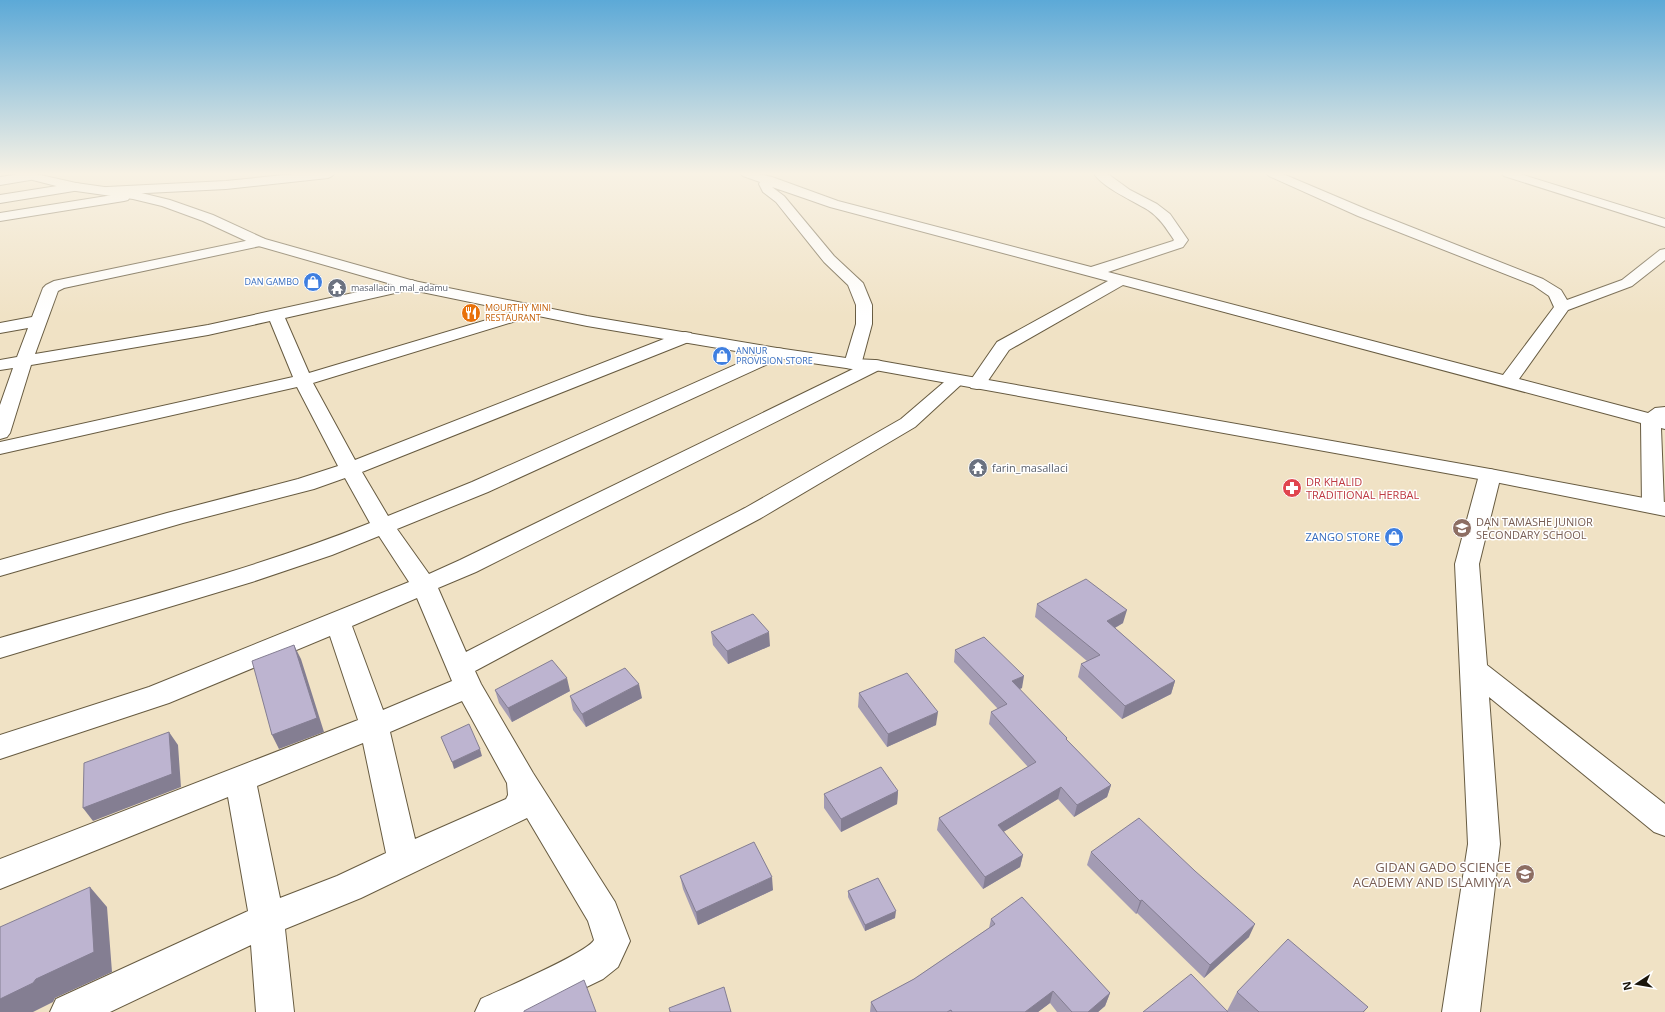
<svg xmlns="http://www.w3.org/2000/svg" width="1665" height="1012" viewBox="0 0 1665 1012" font-family="'Open Sans',sans-serif">
<style>
.lines{fill:none;stroke-linecap:round;stroke-linejoin:round}
.street-casing{stroke:#675b41;stroke-width:2}
.secondary-casing{stroke:#675b41;stroke-width:2}
.street{fill:#fff;fill-rule:evenodd}
.secondary{fill:#fff;fill-rule:evenodd}
.wall{fill:#a39bb3}
.shaded-wall{fill:#847e92}
.building{fill:#bdb4d0;stroke:#847e92}
.labels{text-anchor:middle;stroke-width:3;stroke-linejoin:round;paint-order:stroke}
.far-shop-label{font-size:9px;fill:#366cbe;stroke:#fff;text-anchor:end}
.far-worship-label{font-size:9px;fill:#5b616d;stroke:#fff;text-anchor:start}
.far-food-label{font-size:9px;fill:#c56008;stroke:#fff;text-anchor:start}
.worship-label{font-size:11px;fill:#5b616d;stroke:#fff;text-anchor:start}
.health-label{font-size:11px;fill:#be3a42;stroke:#fff;text-anchor:start}
.education-label{font-size:11px;fill:#785e54;stroke:#fff;text-anchor:start}
.shop-label{font-size:11px;fill:#366cbe;stroke:#fff;text-anchor:end}
.near-education-label{font-size:13px;fill:#785e54;stroke:#fff;text-anchor:end}
</style>
<rect width="100%" height="100%" fill="#f0e2c5"/>
<g class="lines">
<defs>
<path id="street" d="M20 174H35L36 176 34 178 30 180 0 185V177Z
M294 174H334L332 176 328 178 226 189 126 194 130 197 128 200 124 201 0 221V213L119 194H103L101 191 103 188 107 187 226 181Z
M741 174H759L772 177 838 201 1091 267 1173 241 1174 240C1166 228 1160 218 1148 210 1132 200 1105 189 1094 174H1108L1130 190 1157 204 1170 214 1188 240 1183 247 1108 272 1503 375 1554 307 1549 296 1533 285 1358 216 1269 176 1267 174H1283L1368 210 1543 279 1561 290 1567 300 1622 280 1660 250 1665 249V260L1632 286 1568 310 1519 379 1648 413 1655 408 1665 407V429L1661 428 1664 506 1661 511 1653 513 1645 511 1642 506 1641 423 1123 285 1009 350 983 388 977 389 971 388 968 384 997 342 1108 281 830 207 772 187 784 196 834 256 863 283 872 305V324L861 365 875 360 881 361 884 365 881 369 476 572 438 588 466 652 745 508 901 419 950 377 956 376 962 377 965 381 915 427 761 518 475 671 481 684 533 773 615 902 630 941 618 967 603 979 535 1012H475L481 999C500 990 587 953 594 940L588 921 527 818 361 898 285 929 294 1012H256L251 945 110 1012H50L56 999 248 911 228 797 0 889V859L358 720 330 636 169 703 0 759V735L149 687 409 582 379 536 332 555 252 582 0 658V638C124 602 250 571 370 523L345 478 314 489 183 523 0 576V560L167 513 298 479 338 466 297 387 0 454V442L293 377 270 321 208 335 31 365 10 433 7 437 0 439V405L13 368 0 370V360L17 357 28 328 0 333V323L32 317 43 288 46 285 54 281 260 238 265 239 267 242 265 245 64 288 58 291 35 354 208 325 412 280 417 282 420 285 417 288 285 318 309 373 530 307 536 305 542 307 544 310 542 313 313 383 355 460 679 333 685 332 691 333 693 337 691 341 362 472 388 516 472 482 771 349 777 348 783 349 786 353 783 357 488 492 397 529 429 574 460 560 853 369 847 368 844 364 856 324V305L848 285 824 262 776 202 763 192 759 184 760 182 743 176ZM417 598 452 681 383 710 352 626ZM462 701 507 783 508 795 506 799 415 839 390 732ZM363 743 386 853 337 876 280 898 257 786Z
M1502 174H1520L1665 219V227L1504 176Z
M76 183 80 184 82 187 80 190 0 203V195Z
M1490 469 1497 471 1501 475 1479 564 1487 665 1665 804V836L1654 832 1489 697 1500 844 1480 1012H1442L1468 844 1455 564 1479 475 1483 471Z"/>
<path id="secondary" d="M15 174H36L76 183 133 191 170 200 213 215 265 239 414 281 587 316 777 348 853 359 875 360 1490 469 1665 502V516L1490 481 875 370 853 369 777 358 587 326 412 290 255 245 203 221 162 206 133 199 76 191 17 176Z"/>
</defs>
<!-- street casing -->
<use href="#street" class="street-casing"/>
<!-- secondary casing -->
<use href="#secondary" class="secondary-casing"/>
<!-- street -->
<use href="#street" class="street"/>
<!-- secondary -->
<use href="#secondary" class="secondary"/>
</g>
<!-- wall -->
<path class="wall" d="M1037 604 1123 623 1115 628 1175 681 1171 694 1122 719 1078 677 1081 664 1087 661 1035 617Z
M711 632 770 646 728 664 713 645Z
M955 650 1022 688 1019 689 1067 738V740L1111 785 1107 797 1074 817 1058 799 1003 832 1023 855 1020 867 983 889 937 830 939 818 1028 767 989 724 991 712 998 709 954 662Z
M495 690 570 691 512 722 499 703Z
M859 693 936 725 887 747 858 707Z
M570 696 642 698 586 727 573 710Z
M898 791 897 804 841 832 824 808V794Z
M1091 852 1249 937 1204 978 1137 913 1136 914 1087 865Z
M680 876 773 890 698 925 683 889Z
M848 891 895 918 865 931 848 897Z
M991 919 1110 993 1105 1006 1098 1012H1057L1050 1003 1038 1012H870L871 1002 914 979 989 928Z
M1237 992 1368 1007 1364 1012H1228L1227 1011Z"/>
<!-- shaded-wall -->
<path class="shaded-wall" d="M1127 610 1123 623 1104 634 1107 621Z
M769 632 770 646 728 664 727 651Z
M294 645 301 659 324 732 279 749 272 735Z
M1024 676 1022 688 1010 693 1012 681Z
M567 678 570 691 512 722 508 708Z
M1175 681 1171 694 1122 719 1125 706Z
M639 684 642 698 586 727 582 714Z
M938 712 936 725 887 747 888 734Z
M169 732 178 745 181 787 93 821 83 808Z
M480 749 482 756 454 769 452 762Z
M1111 785 1107 797 1074 817 1077 805Z
M1061 787 1058 799 995 837 998 825Z
M898 791 897 804 841 832V819Z
M1023 855 1020 867 983 889 985 877Z
M772 877 773 890 698 925 696 912Z
M90 887 107 907 112 972 55 998 53 1002 33 1012H0V999Z
M1142 900 1137 913 1136 914 1140 901Z
M896 911 895 918 865 931V925Z
M1255 924 1249 937 1204 978 1210 965Z
M1053 991 1050 1003 1038 1012H1025Z
M1110 993 1105 1006 1098 1012H1088Z"/>
<!-- building -->
<path class="building" d="M1086 579 1127 610 1107 621 1175 681 1125 706 1081 664 1100 655 1037 604Z
M753 614 769 632 727 651 711 632Z
M984 637 1024 676 1012 681 1067 738 1066 739 1111 785 1077 805 1061 787 998 825 1023 855 985 877 939 818 1036 762 991 712 1007 704 955 650Z
M294 645 317 718 272 735 252 661Z
M552 660 567 678 508 708 495 690Z
M625 668 639 684 582 714 570 696Z
M907 673 938 712 888 734 859 693Z
M469 724 480 749 452 762 441 737Z
M169 732 172 774 83 808 84 763Z
M881 767 898 791 841 819 824 794Z
M1139 818 1195 871 1255 924 1210 965 1142 900 1140 901 1091 852Z
M754 842 772 877 696 912 680 876Z
M878 878 896 911 865 925 848 891Z
M90 887 94 952 36 979 33 983 0 999V927Z
M1022 897 1110 993 1088 1012H1072L1053 991 1025 1012H952L951 1010 947 1012H877L871 1002 914 979 995 924 991 919Z
M1288 939 1368 1007 1363 1012H1259L1237 992Z
M1191 974 1228 1012H1143Z
M584 980 596 1012H524V1011Z
M724 987 731 1012H670L669 1008Z"/>
<!-- sky -->
<linearGradient id="sky" x2="0" y2="1"><stop stop-color="#5ca9d7"/><stop offset="0.55" stop-color="#f8f2e5"/><stop offset="1" stop-color="#f8f2e5" stop-opacity="0"/></linearGradient>
<rect width="1665" height="316" fill="url(#sky)"/>
<!-- icons -->
<defs>
<symbol id="shop-disc" viewBox="-11 -11 22 22"><circle r="9.5" fill="#3f7fe0" stroke="#fff"/><path d="M-5-2.5h2.3a2.7 3.5 0 0 1 5.4 0H5L5.5 6h-11ZM-1.5-2.5h3a1.5 2.3 0 0 0-3 0Z" fill="#fff"/></symbol>
<symbol id="temple-disc" viewBox="-11 -11 22 22"><circle r="9.5" fill="#6b7280" stroke="#fff"/><path d="M0-6L5-2H3V0L6.5 2.5H4V6H1.5V3h-3V6H-4V2.5H-6.5L-3 0V-2H-5Z" fill="#fff"/></symbol>
<symbol id="restaurant-disc" viewBox="-11 -11 22 22"><circle r="9.5" fill="#e8710a" stroke="#fff"/><path d="M-5-6h1v4h1v-4h1v4h1v-4h1v5L-1.5 .5V6h-2V.5L-5-1ZM5-6V6H3V1.5H1.5Q1.5-4 5-6Z" fill="#fff"/></symbol>
<symbol id="pharmacy-disc" viewBox="-11 -11 22 22"><circle r="9.5" fill="#e0444e" stroke="#fff"/><path d="M-2-6h4v4h4v4h-4v4h-4v-4h-4v-4h4Z" fill="#fff"/></symbol>
<symbol id="school-disc" viewBox="-11 -11 22 22"><circle r="9.5" fill="#8d6e63" stroke="#fff"/><path d="M0-5L7-2L0 1L-7-2ZM-4 1L0 2.5L4 1V4Q0 6-4 4Z" fill="#fff"/></symbol>
</defs>
<g fill-rule="evenodd">
<use href="#shop-disc" x="302" y="271" width="22" height="22"/>
<use href="#temple-disc" x="326" y="277" width="22" height="22"/>
<use href="#restaurant-disc" x="460" y="302" width="22" height="22"/>
<use href="#shop-disc" x="711" y="345" width="22" height="22"/>
<use href="#temple-disc" x="967" y="457" width="22" height="22"/>
<use href="#pharmacy-disc" x="1281" y="477" width="22" height="22"/>
<use href="#school-disc" x="1451" y="517" width="22" height="22"/>
<use href="#shop-disc" x="1383" y="526" width="22" height="22"/>
<use href="#school-disc" x="1514" y="863" width="22" height="22"/>
</g>
<g class="labels">
<!-- far-shop labels -->
<g class="far-shop-label">
<text x="299" y="285">DAN GAMBO</text>
<text x="736" y="354" text-anchor="start">ANNUR<tspan x="736" dy="10">PROVISION STORE</tspan></text>
</g>
<!-- far-worship labels -->
<g class="far-worship-label">
<text x="351" y="291">masallacin_mal_adamu</text>
</g>
<!-- far-food labels -->
<g class="far-food-label">
<text x="485" y="311">MOURTHY MINI<tspan x="485" dy="10">RESTAURANT</tspan></text>
</g>
<!-- worship labels -->
<g class="worship-label">
<text x="992" y="472">farin_masallaci</text>
</g>
<!-- health labels -->
<g class="health-label">
<text x="1306" y="486">DR KHALID<tspan x="1306" dy="13">TRADITIONAL HERBAL</tspan></text>
</g>
<!-- education labels -->
<g class="education-label">
<text x="1476" y="526">DAN TAMASHE JUNIOR<tspan x="1476" dy="13">SECONDARY SCHOOL</tspan></text>
</g>
<!-- shop labels -->
<g class="shop-label">
<text x="1380" y="541">ZANGO STORE</text>
</g>
<!-- near-education labels -->
<g class="near-education-label">
<text x="1511" y="872">GIDAN GADO SCIENCE<tspan x="1511" dy="15">ACADEMY AND ISLAMIYYA</tspan></text>
</g>
</g>
<!-- north arrow -->
<g transform="translate(1637 984) rotate(258)" stroke="#ffffff" stroke-width="3" paint-order="stroke">
<path d="M0-3L7 15L0 10L-7 15Z" fill="#1a150b"/>
<text y="-6" font-size="11" font-weight="bold" text-anchor="middle" fill="#1a150b">N</text>
</g>
</svg>
